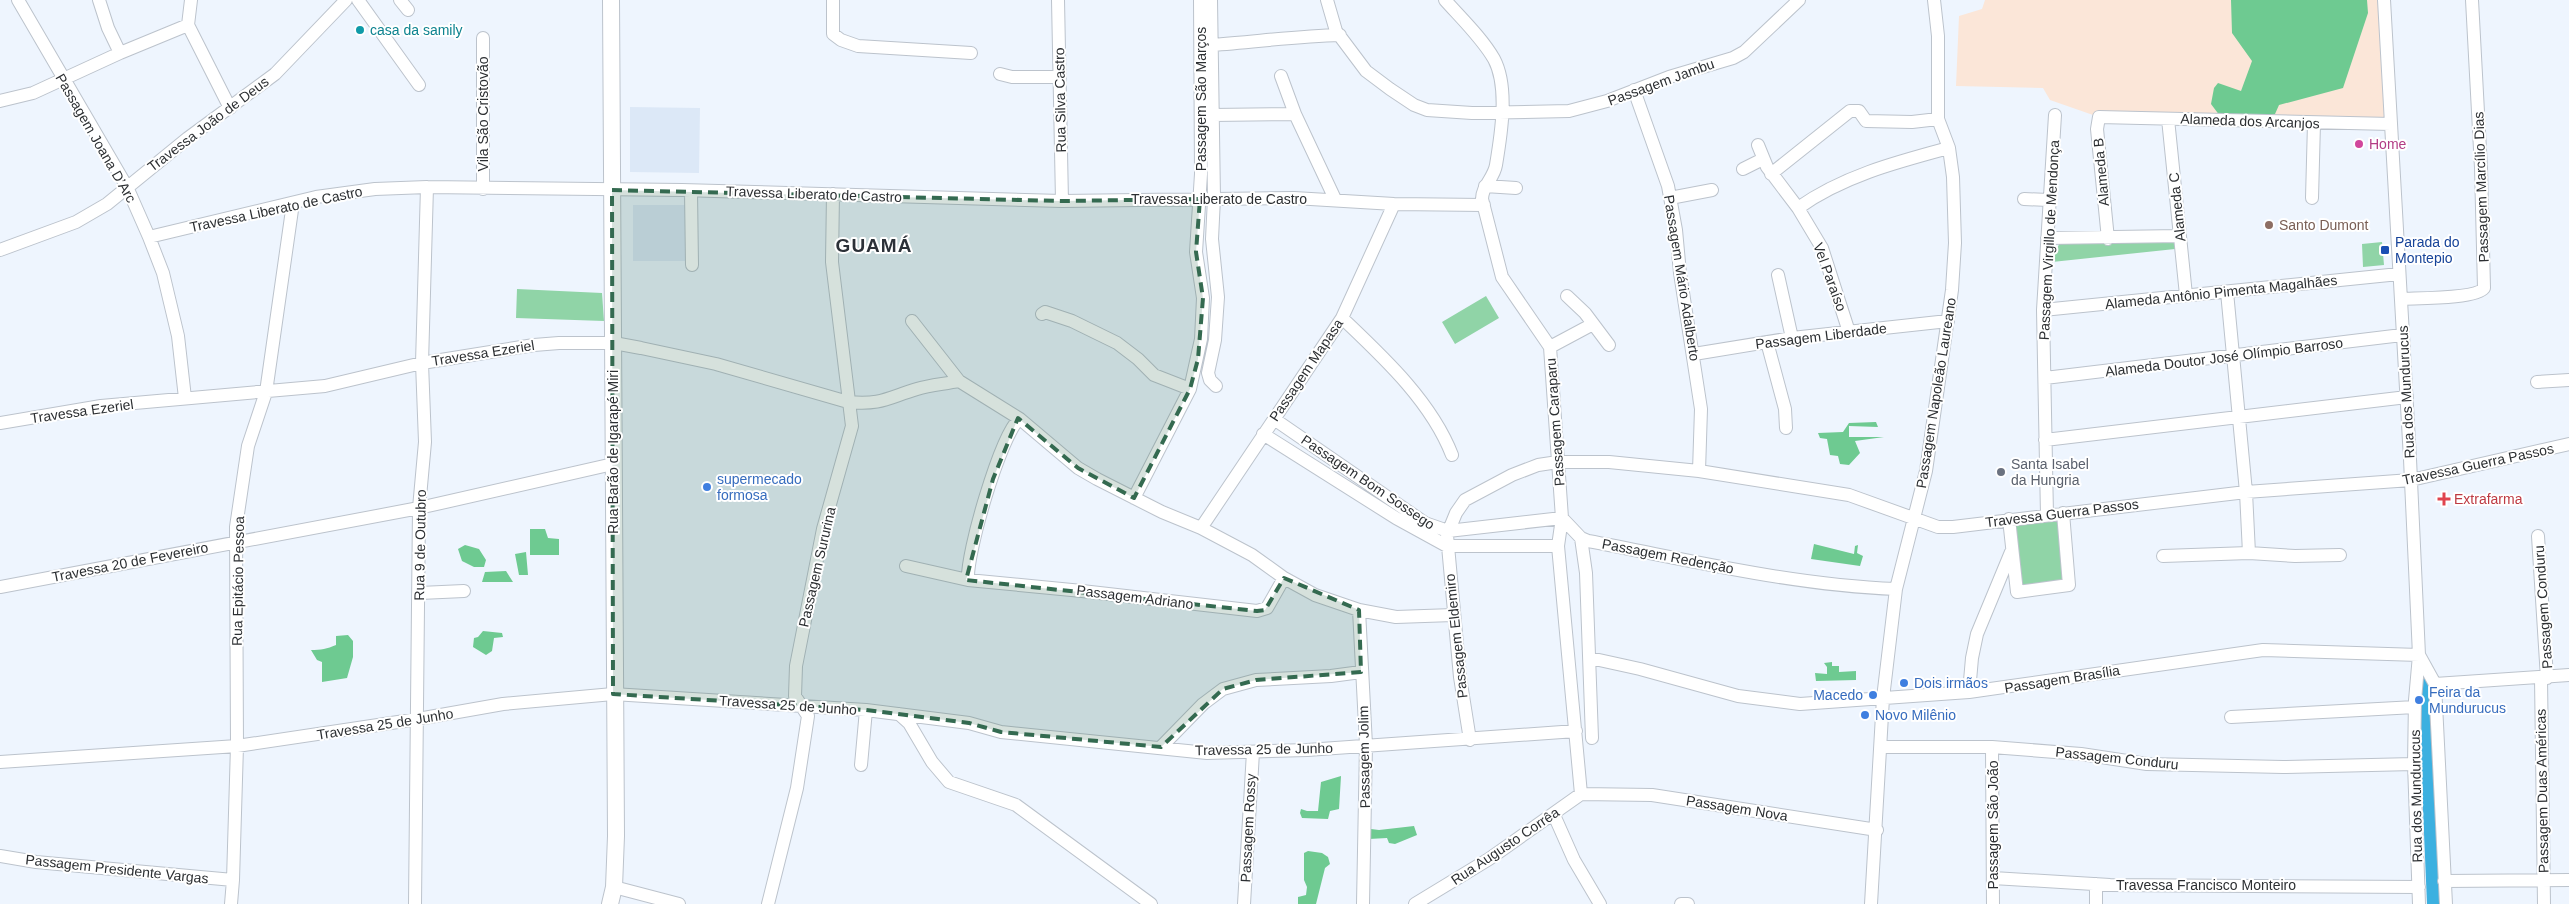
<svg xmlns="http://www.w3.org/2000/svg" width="2569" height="904" viewBox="0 0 2569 904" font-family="Arial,sans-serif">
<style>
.built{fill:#dce8f7}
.medical{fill:#fbe6d8}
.green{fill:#90d4a7}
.forest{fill:#6eca91}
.water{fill:#3cb0e0}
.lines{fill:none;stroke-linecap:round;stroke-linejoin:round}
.canal{stroke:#3cb0e0;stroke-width:11}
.minor-casing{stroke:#bcc3cc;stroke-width:14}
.major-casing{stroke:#bcc3cc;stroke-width:18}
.minor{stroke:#fff;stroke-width:12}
.major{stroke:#fff;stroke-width:16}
.marked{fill:#346a50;fill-opacity:0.2;stroke:#346a50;stroke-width:4;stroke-dasharray:10 6;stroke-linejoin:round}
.culture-dot{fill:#0f9aa8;stroke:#fff;stroke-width:2}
.hotel-dot{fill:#d1479c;stroke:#fff;stroke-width:2}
.education-dot{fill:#8d6e63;stroke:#fff;stroke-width:2}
.transit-dot{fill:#1a4fb4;stroke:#fff;stroke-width:2}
.worship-dot{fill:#6b7280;stroke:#fff;stroke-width:2}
.shop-dot{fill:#3f7fe0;stroke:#fff;stroke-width:2}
.health-dot{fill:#e0444e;stroke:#fff;stroke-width:2}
.labels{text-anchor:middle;stroke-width:4;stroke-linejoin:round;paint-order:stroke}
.culture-label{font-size:14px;fill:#0d838f;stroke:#fff;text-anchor:start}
.street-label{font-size:14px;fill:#2c2f32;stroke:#fff}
.hotel-label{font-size:14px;fill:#b23c85;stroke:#fff;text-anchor:start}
.education-label{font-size:14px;fill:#785e54;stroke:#fff;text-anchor:start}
.transit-label{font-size:14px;fill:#164399;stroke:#fff;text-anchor:start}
.worship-label{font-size:14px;fill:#5b616d;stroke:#fff;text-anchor:start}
.shop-label{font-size:14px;fill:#366cbe;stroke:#fff;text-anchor:start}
.health-label{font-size:14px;fill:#be3a42;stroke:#fff;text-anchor:start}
.district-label{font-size:19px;font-weight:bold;letter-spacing:1px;fill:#2c3138;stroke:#fff}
</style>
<rect width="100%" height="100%" fill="#eef5fe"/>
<!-- built -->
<path class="built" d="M630 107 700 108 699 173 630 172Z
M633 205H688V261H633Z"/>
<!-- medical -->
<path class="medical" d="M1985 0H2384L2391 124 2093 115 2050 100 2043 88 1956 86 1959 16 1982 9Z"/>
<!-- green -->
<path class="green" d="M2174 240 2175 249 2052 262 2059 244Z
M2382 242 2384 265 2363 267 2362 244Z
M517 289 602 293 604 321 516 318Z
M1486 296 1499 318 1455 344 1442 322Z
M2063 517 2069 585 2021 590 2014 522Z"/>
<!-- forest -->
<path class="forest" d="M2231 0H2367L2368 13 2343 88 2279 105 2275 114 2248 120 2220 116 2211 104 2214 88 2218 83 2241 91 2252 61 2232 33Z
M1876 422 1878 427 1849 426V437H1884L1855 441 1860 453 1849 465 1840 464 1838 456 1830 455 1827 439 1820 438 1818 433 1843 432 1849 423Z
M530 529H545L548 538 559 539V555H530Z
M1814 544 1854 554 1855 546 1858 545 1857 553 1863 556 1860 566 1811 559Z
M465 545 479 549 486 560 484 567H474L462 561 458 549Z
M526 552 528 575H519L515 554Z
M506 571 513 582H482L485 572Z
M483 631 502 633 503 637 494 638 492 651 486 655 473 647 474 638 478 637Z
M348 635 353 641V657L347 678 322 682V662L317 660 311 650C321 650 327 649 336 645V636Z
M1832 662V666H1839V672L1856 671V680L1816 681 1815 673 1827 674V667L1824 663Z
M1341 776 1339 809 1330 811 1328 819 1302 818 1300 813 1301 809 1307 811H1318L1321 782Z
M1414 826 1417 835 1395 844 1389 843 1387 838 1369 839 1371 829 1379 830Z
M1308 851 1322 853 1328 857 1330 864 1325 868 1316 904H1298V897L1306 895 1307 887 1304 880V853Z"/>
<!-- water -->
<path class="water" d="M2425 690 2432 695 2442 904H2427L2418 691Z"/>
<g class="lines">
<!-- canal -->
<path class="canal" d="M2421 669 2425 706"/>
<defs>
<path id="minor" d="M18 0 127 187 149 237 163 273 178 336 185 398
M99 0 108 28 120 53
M191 0 188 25 230 108
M358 0 419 85
M400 0 408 10
M833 0V34L841 40 858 46 971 53
M1058 0 1062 201
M1211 0 1214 198 1212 239 1218 297 1215 340 1208 373 1210 380 1216 386
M1327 0 1336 31 1366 71 1390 89 1414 105 1427 110 1472 113 1569 111 1607 101 1669 77 1733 58 1744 52 1799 0
M1445 0C1461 18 1482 38 1494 59 1509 87 1501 135 1496 165 1494 178 1482 186 1482 199L1502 277 1550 347 1562 518 1558 546 1581 794
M2384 0 2410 459 2419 655 2415 700 2414 764 2419 904
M1212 45C1255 42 1297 36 1340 35
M1000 74 1012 77H1060
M1281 76 1295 114 1335 199
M1634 90 1668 186 1676 230 1680 273 1701 409 1699 471
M0 101 33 93 120 53 188 25
M1212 115 1295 114
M2168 119 2186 295
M1758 145 1767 167 1798 208 1822 248 1849 332
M1743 169 1763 159
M1771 174 1850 111H1859L1866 121 1912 122 1938 119
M1485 186 1516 188
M483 189V38
M691 191 692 265
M1670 198 1712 190
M2312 198 2314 123
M2024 199 2048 200
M1798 208C1843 176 1897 162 1949 148
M149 237 316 197 375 189 427 187 682 190 1062 201 1294 198 1394 204 1484 205
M2047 238 2180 236
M2108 239 2097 129 2099 117 2391 124
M0 250 76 222 107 204 188 138 275 74 346 0
M1778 275 1792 338
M2227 292 2246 492 2249 553
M1567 296 1585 313 1609 345
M2401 299C2417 298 2476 299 2484 288L2481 168 2472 0
M2043 310 2399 274
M1042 314 1045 312 1072 321 1117 343 1138 359 1154 375 1190 389
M1342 318C1383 357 1431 401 1452 455
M912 321 959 381 1020 419 1078 468 1097 479 1162 512 1201 528 1252 555 1284 578 1315 595 1359 610 1396 617 1453 615
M1767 342 1785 409 1786 428
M1550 347 1593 324
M1694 354 1792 338 1948 321
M2045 378 2402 335
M2537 382 2569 380
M1274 419 1425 523 1448 531 1562 518 1581 538 1588 541C1690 560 1792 585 1896 589
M0 423 101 406 325 386 422 363 534 345 559 343H614L641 348 716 364 848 402C882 405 887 398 917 389 930 385 945 384 959 381
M1263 434 1396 518 1447 546H1558
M2045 440 2407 397
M1134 498 1190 389 1201 339 1203 298 1196 252 1201 174 1200 0
M2047 515 2043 310 2055 115
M2009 519 2017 592 2069 585 2063 513
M1201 528 1342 318 1394 204
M2538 536 2547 678
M1581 538 1586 573 1592 738
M2163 556 2249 553 2295 556 2340 555
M906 566 968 580 1082 591 1257 611 1267 608 1284 578
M968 580C966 554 1000 437 1019 419
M0 587 419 508 613 464
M420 593 464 591
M1359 610 1366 745 1363 904
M2419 655 2435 684 2569 675
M1590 658 1640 669 1738 696 1800 704 1969 692 2263 650 2419 655
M2541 678 2544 904
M2435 684 2446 904
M1969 692 1972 658 1977 634 2011 552
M899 714 909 723 932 762 949 782 1016 805 1151 904
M2231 717 2415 707
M1470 740 1460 677 1447 535 1456 513 1465 500 1512 475 1538 465 1558 462H1609L1699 471 1849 495 1938 527H1953L2246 492 2411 480 2569 444
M1161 747 1203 704 1223 689 1256 680 1331 676 1361 672
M1881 747H1992L2081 754 2147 764 2283 767 2414 764
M1992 747 1993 904
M0 762 237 746 418 719 503 704 613 694 866 710 969 723 1001 732 1207 753 1307 750 1576 731
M861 765 866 710
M1554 815 1574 860 1600 904
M0 856 36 862 233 880
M1993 878 2110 885 2419 887
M2444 881 2569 880
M614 887 679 904
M231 904 233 880 237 746 236 527 248 446 266 392 293 203
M415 904 419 508 425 442 422 363 427 187
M768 904 797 788 808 716 795 696 796 666 823 529 852 426 832 262 833 194
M1244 904 1253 752
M1415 904 1489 859 1581 794 1652 795 1877 830
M1681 904H1688
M1871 904 1883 698 1896 589 1926 471 1952 290 1955 243 1953 177 1949 148 1938 119V36L1934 0
M2096 904V884"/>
<path id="major" d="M610 904 614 887 616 836 611 0"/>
</defs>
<!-- minor casing -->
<use href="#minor" class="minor-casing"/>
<!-- major casing -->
<use href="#major" class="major-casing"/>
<!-- minor -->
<use href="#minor" class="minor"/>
<!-- major -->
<use href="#major" class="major"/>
</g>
<!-- marked area -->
<path class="marked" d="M612 190 1062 201 1200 199 1196 252 1203 298 1198 359 1190 389 1134 498 1078 468 1018 418 993 479 966 580 1257 611 1265 610 1284 578 1359 610 1361 672 1256 680 1223 689 1161 747 1001 732 969 723 866 710 613 694Z"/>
<!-- markers -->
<circle class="culture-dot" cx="360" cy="30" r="5"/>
<circle class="hotel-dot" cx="2359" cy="144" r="5"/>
<circle class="education-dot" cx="2269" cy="225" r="5"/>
<rect class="transit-dot" x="2380" y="245" width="10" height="10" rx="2.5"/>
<circle class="worship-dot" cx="2001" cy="472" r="5"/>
<g class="shop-dot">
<circle cx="707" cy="487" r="5"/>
<circle cx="1904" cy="683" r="5"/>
<circle cx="1873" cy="695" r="5"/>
<circle cx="2419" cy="700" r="5"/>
<circle cx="1865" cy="715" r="5"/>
</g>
<path class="health-dot" d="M2441.5 491.5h5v5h5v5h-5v5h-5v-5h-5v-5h5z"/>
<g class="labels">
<!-- culture labels -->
<g class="culture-label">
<text x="370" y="35">casa da samily</text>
</g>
<!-- street labels -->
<g class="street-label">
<text transform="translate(1661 82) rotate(-20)" y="5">Passagem Jambu</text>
<text transform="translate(1201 99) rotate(-90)" y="5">Passagem São Marços</text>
<text transform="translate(1060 100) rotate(-91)" y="5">Rua Silva Castro</text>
<text transform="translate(483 114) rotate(-90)" y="5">Vila São Cristovão</text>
<text transform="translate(2250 121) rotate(2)" y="5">Alameda dos Arcanjos</text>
<text transform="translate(208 124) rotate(-37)" y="5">Travessa João de Deus</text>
<text transform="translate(96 138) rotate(60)" y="5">Passagem Joana D’Arc</text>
<text transform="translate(2101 172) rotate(-95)" y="5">Alameda B</text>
<text transform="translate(2481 187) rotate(-92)" y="5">Passagem Marcílio Dias</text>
<text transform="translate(814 194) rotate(2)" y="5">Travessa Liberato de Castro</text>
<text x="1219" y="204">Travessa Liberato de Castro</text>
<text transform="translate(2177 207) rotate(-96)" y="5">Alameda C</text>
<text transform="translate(276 209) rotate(-12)" y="5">Travessa Liberato de Castro</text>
<text transform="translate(2049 240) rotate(-87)" y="5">Passagem Virgillo de Mendonça</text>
<text transform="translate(1830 277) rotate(70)" y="5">Vel Paraíso</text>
<text transform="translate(1682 278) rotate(81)" y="5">Passagem Mário Adalberto</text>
<text transform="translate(2221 292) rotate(-6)" y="5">Alameda Antônio Pimenta Magalhães</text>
<text transform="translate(1821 336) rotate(-7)" y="5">Passagem Liberdade</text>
<text transform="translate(483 353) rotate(-9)" y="5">Travessa Ezeriel</text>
<text transform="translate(2224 357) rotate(-7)" y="5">Alameda Doutor José Olímpio Barroso</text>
<text transform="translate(1306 370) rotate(-56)" y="5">Passagem Mapasa</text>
<text transform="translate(2406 392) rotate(-93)" y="5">Rua dos Mundurucus</text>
<text transform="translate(1936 393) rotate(-81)" y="5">Passagem Napoleão Laureano</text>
<text transform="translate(82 411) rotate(-8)" y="5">Travessa Ezeriel</text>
<text transform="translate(1555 422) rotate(-94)" y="5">Passagem Caraparu</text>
<text transform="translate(613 452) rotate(-90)" y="5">Rua Barão de Igarapé Miri</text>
<text transform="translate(2478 464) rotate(-12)" y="5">Travessa Guerra Passos</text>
<text transform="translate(1368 482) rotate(34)" y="5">Passagem Bom Sossego</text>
<text transform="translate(2062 513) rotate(-7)" y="5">Travessa Guerra Passos</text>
<text transform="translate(420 545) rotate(-89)" y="5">Rua 9 de Outubro</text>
<text transform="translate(1668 556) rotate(11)" y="5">Passagem Redenção</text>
<text transform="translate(130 562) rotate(-11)" y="5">Travessa 20 de Fevereiro</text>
<text transform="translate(817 567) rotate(-77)" y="5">Passagem Sururina</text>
<text transform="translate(238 581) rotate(-89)" y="5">Rua Epitácio Pessoa</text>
<text transform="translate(1135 597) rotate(7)" y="5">Passagem Adriano</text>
<text transform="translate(2543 607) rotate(-94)" y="5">Passagem Conduru</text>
<text transform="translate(1456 636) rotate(-96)" y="5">Passagem Eldemiro</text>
<text transform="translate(2062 679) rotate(-9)" y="5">Passagem Brasília</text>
<text transform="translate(788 705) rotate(4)" y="5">Travessa 25 de Junho</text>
<text transform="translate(385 724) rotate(-9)" y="5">Travessa 25 de Junho</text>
<text transform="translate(1264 749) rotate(-1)" y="5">Travessa 25 de Junho</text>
<text transform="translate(1364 757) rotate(-91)" y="5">Passagem Jolim</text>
<text transform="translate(2117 758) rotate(6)" y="5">Passagem Conduru</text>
<text transform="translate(2542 791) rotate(-91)" y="5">Passagem Duas Américas</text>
<text transform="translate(2416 796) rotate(-91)" y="5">Rua dos Mundurucus</text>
<text transform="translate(1737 808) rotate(9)" y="5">Passagem Nova</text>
<text transform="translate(1993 825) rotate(-90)" y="5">Passagem São João</text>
<text transform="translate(1248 828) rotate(-87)" y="5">Passagem Rossy</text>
<text transform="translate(1505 846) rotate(-34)" y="5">Rua Augusto Corrêa</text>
<text transform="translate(117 869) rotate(6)" y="5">Passagem Presidente Vargas</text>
<text x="2206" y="890">Travessa Francisco Monteiro</text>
</g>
<!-- hotel labels -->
<g class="hotel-label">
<text x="2369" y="149">Home</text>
</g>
<!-- education labels -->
<g class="education-label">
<text x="2279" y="230">Santo Dumont</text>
</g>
<!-- transit labels -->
<g class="transit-label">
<text x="2395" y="247">Parada do<tspan x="2395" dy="16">Montepio</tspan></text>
</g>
<!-- worship labels -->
<g class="worship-label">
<text x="2011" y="469">Santa Isabel<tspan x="2011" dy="16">da Hungria</tspan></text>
</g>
<!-- shop labels -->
<g class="shop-label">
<text x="717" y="484">supermecado<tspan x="717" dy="16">formosa</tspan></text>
<text x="1914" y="688">Dois irmãos</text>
<text x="2429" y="697">Feira da<tspan x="2429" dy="16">Mundurucus</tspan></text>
<text x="1863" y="700" text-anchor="end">Macedo</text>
<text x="1875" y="720">Novo Milênio</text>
</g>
<!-- health labels -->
<g class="health-label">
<text x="2454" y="504">Extrafarma</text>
</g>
<!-- district labels -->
<g class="district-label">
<text x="874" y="252">GUAMÁ</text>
</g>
</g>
</svg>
